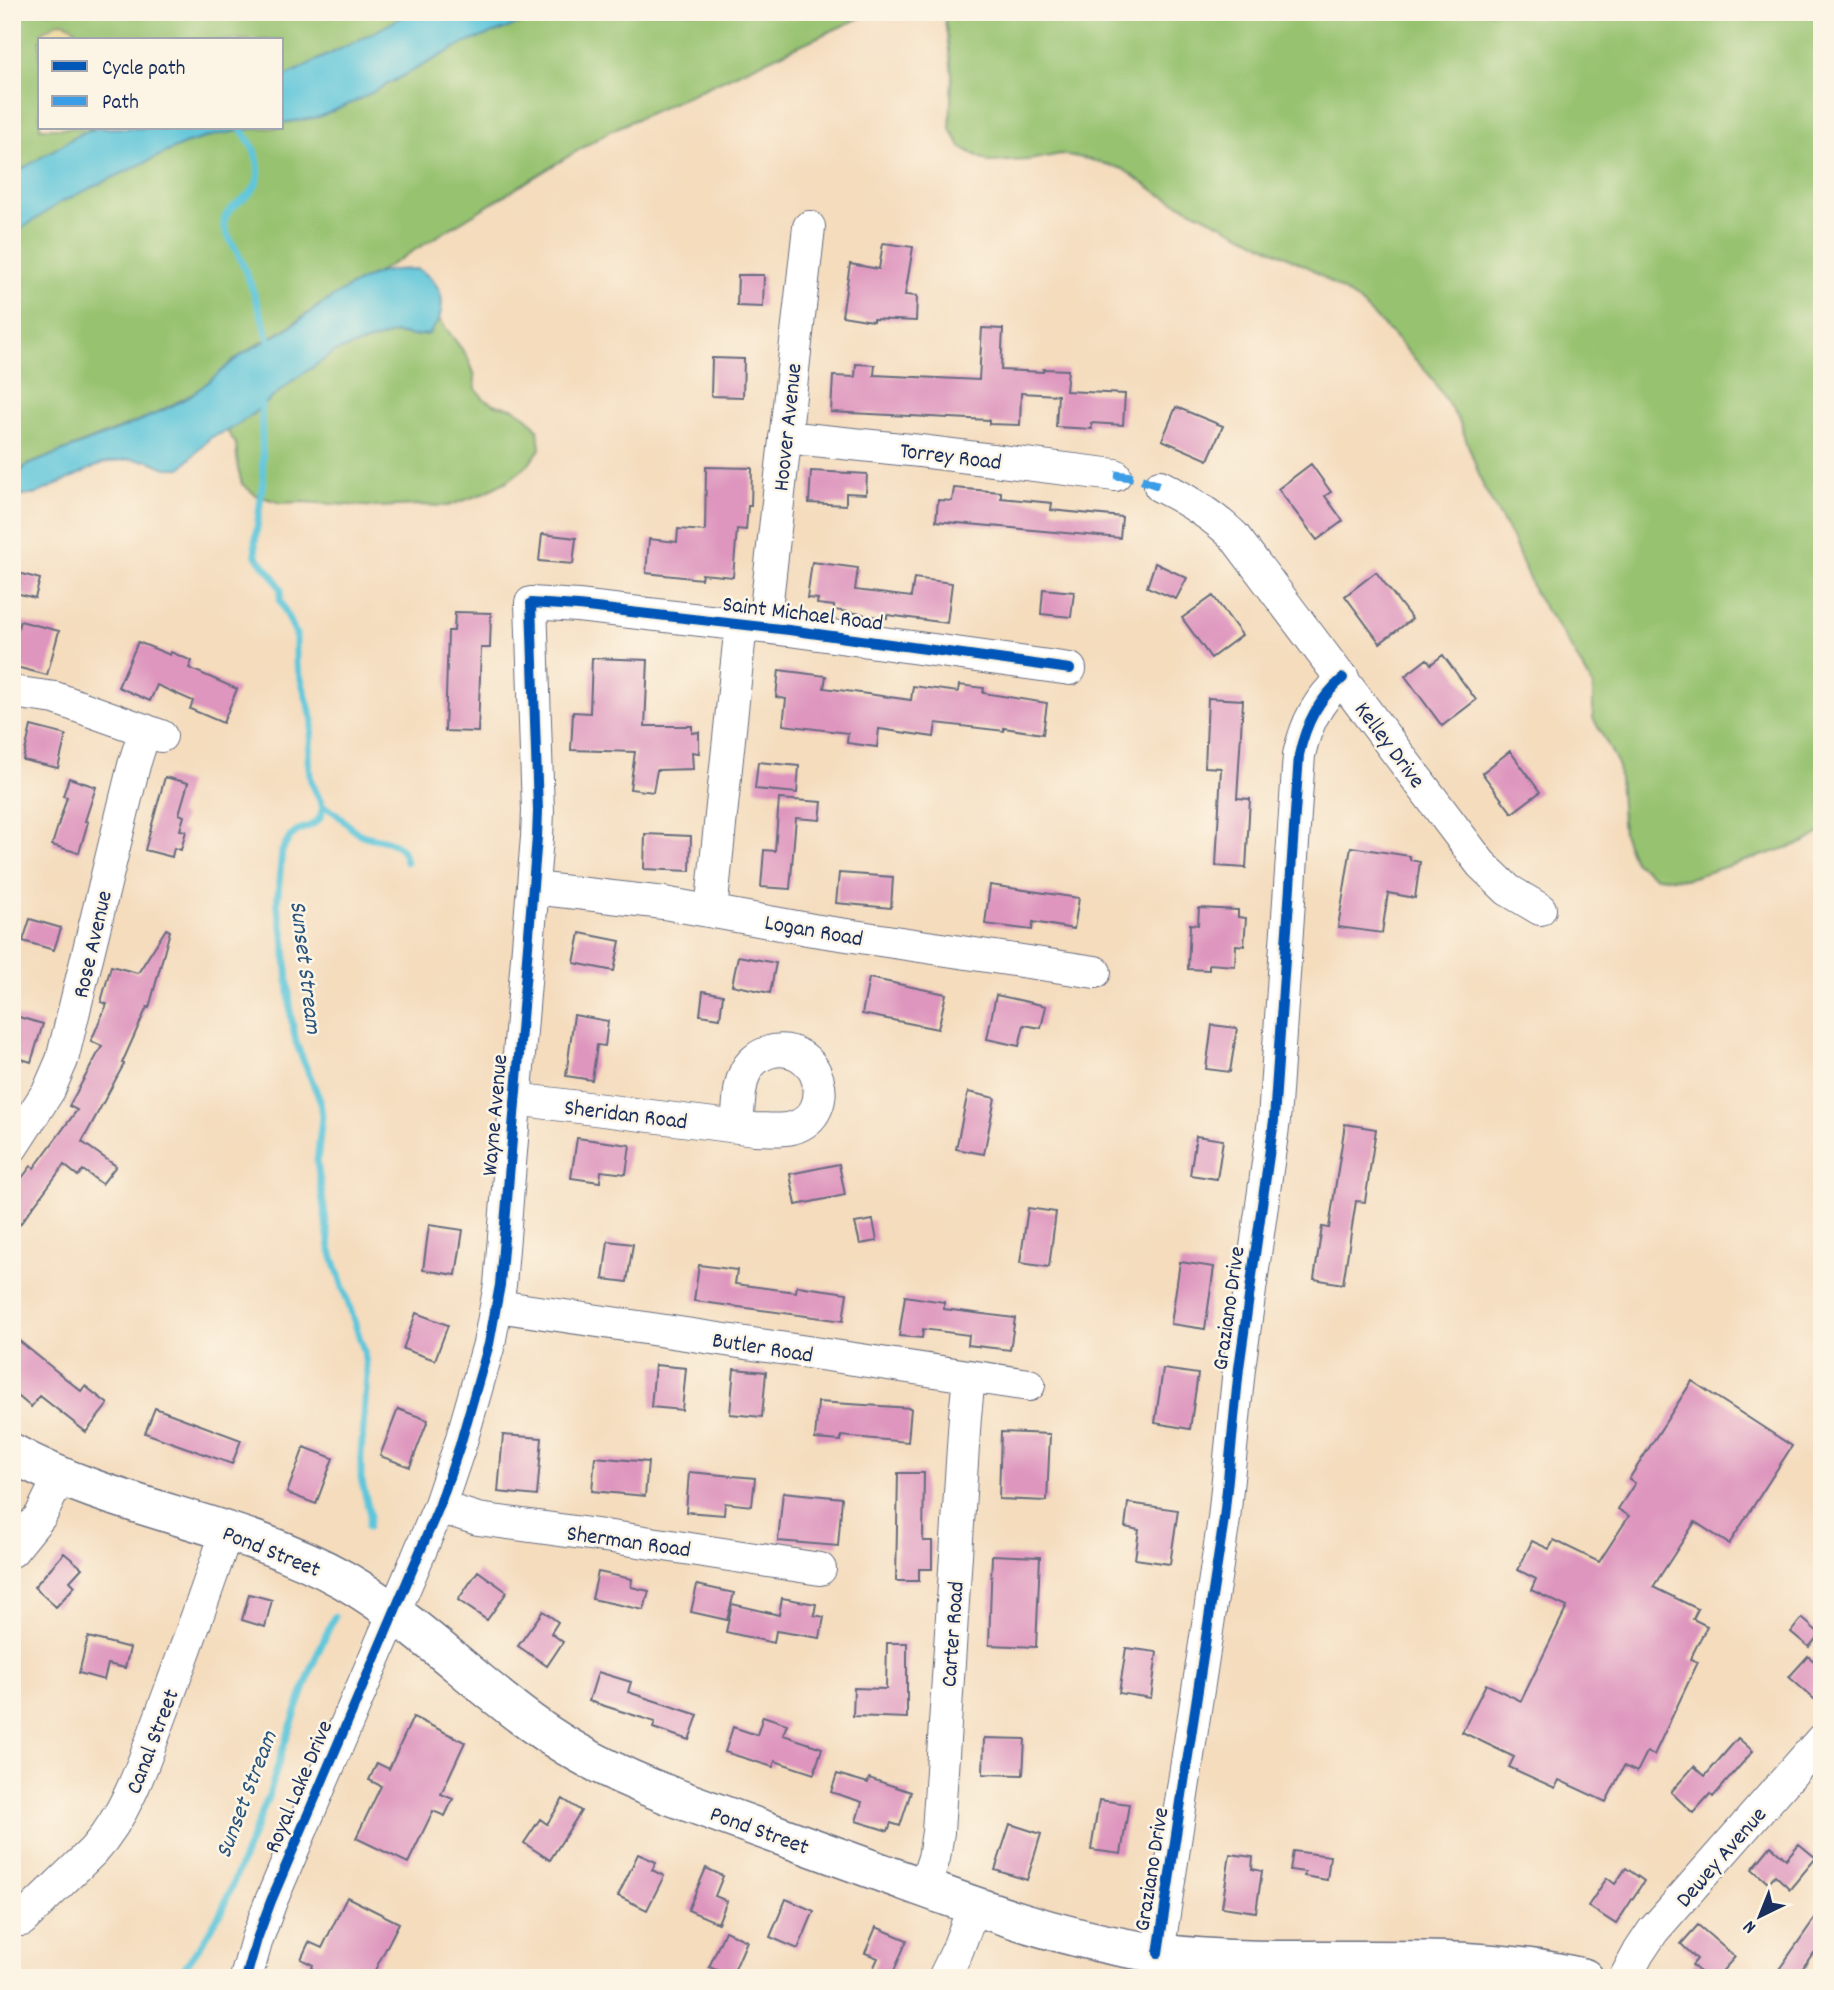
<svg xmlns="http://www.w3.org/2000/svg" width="1834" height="1990" viewBox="0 0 1834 1990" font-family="Dekko,sans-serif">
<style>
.green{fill:#97c26f;stroke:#597866;stroke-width:2;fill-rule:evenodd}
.sand{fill:#eeda9e;stroke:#84847e;stroke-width:2}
.water{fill:#5ec6da;stroke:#3c7a9c;stroke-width:2}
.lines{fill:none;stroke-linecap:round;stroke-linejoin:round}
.stream{stroke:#5ec6da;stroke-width:7}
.building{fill:#de95be}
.minor-casing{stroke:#676c7f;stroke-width:34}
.major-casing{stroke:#676c7f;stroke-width:41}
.minor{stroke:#fff;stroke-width:32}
.major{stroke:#fff;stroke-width:38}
.quiet{stroke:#3b9de6;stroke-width:9;stroke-dasharray:18 9;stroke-linecap:butt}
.cycleway-casing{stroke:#fcf5e5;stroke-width:15}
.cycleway{stroke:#0057b8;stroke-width:10}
.labels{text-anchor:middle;stroke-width:5;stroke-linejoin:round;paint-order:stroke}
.street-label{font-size:23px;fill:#1b2f5e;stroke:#fcf5e5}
.water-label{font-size:24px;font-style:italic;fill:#2c557d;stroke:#fcf5e5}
</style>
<rect width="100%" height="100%" fill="#fcf5e5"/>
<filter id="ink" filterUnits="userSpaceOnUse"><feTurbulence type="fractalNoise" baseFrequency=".0143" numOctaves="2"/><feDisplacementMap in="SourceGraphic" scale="14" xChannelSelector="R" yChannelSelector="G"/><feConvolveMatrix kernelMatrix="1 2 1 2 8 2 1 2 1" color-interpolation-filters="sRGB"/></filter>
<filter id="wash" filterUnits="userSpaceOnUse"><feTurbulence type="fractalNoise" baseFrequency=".00686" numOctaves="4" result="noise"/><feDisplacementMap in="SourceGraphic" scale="28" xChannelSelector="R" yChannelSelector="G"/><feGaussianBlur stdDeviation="1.57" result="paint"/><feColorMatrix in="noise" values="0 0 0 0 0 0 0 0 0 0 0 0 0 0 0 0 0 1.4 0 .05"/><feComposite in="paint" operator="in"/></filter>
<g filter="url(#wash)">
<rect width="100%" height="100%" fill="#f4dcbd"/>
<!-- green -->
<path class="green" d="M12 12H873L610 131 377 273 318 306 284 330 253 347 230 363 214 380 187 397 153 415 28 465 12 477ZM40 40H282V128H40Z
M944 12H1822V832L1803 843 1686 879 1656 877 1634 861 1623 834 1618 764 1593 718V686L1564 636 1536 596 1512 538 1484 488 1460 423 1432 378 1392 334 1357 300 1308 267 1159 194 1123 169 1088 159 1061 154 1029 160 989 162 962 148 950 129 952 74Z
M439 319 467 356 474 373 476 389 484 399 496 405 513 408 528 418 538 430 540 449 529 464 509 480 482 494 448 506 418 505 378 507 303 502 281 503 256 495 242 484 238 469 236 444 227 431 249 417 291 382 335 352 395 333 413 336 429 334Z"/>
<!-- sand -->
<path class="sand" d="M59 22C69 22 79 29 77 40H42V32Z"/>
<!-- water -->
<path class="water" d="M410 12H552L463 44 356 101 319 117 282 123V78C324 55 369 38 410 12Z
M96 128H255L215 135 184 144 61 202 12 235V175L80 134Z
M418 269C437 280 447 296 439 319 437 324 432 329 429 334L413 336 395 333 335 352 291 382 249 417 227 431 211 437 181 468H166L150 461 130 459 103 463 34 495H20L12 490V477L28 465C80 444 135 426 185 399 203 388 215 376 231 363 247 349 267 341 285 330 314 310 343 287 376 274 388 269 405 270 418 269Z"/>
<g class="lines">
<!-- stream -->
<path class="stream" d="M240 128C253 144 266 168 254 188 247 200 223 208 224 224 225 234 234 245 238 254 252 283 261 315 271 346
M261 398 263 481 255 543 256 556 274 577 281 590 280 600 296 634V662L313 721 308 760 311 781 323 807 320 818 312 825 299 830 290 837 282 851 277 905 284 936 291 1016 296 1043 320 1100 322 1117 317 1162 330 1248 364 1351 367 1375 361 1456V1478L370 1515 368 1527
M323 807C341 812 345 826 360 834 372 840 388 838 399 847 403 851 405 856 406 862
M177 1978 205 1939 222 1910 269 1795 283 1748 315 1659 334 1617"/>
</g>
<g id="blocks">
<!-- building -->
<path class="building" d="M883 243 913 247 905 295 917 296 916 321 873 319V321L842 316 850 264 879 269Z
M738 275H764L763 307 737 306Z
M982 328 1003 329 1001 370 1043 372V369L1068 370 1066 391 1125 394 1123 425 1091 423 1092 429 1056 427 1058 395 1021 393 1020 425 989 424V420L831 412 833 376 855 377 856 364 875 365 874 375 979 380Z
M712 358 744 359 743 397 711 396Z
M1176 407 1223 426 1208 460 1162 440Z
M1311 464 1331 492 1325 496 1343 521 1317 540 1278 489Z
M706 467 752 468 751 506H748L746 530 737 529 733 577 702 574 701 579 646 573 649 539 677 542 678 529 705 531Z
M811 471 867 474 866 494 846 493V505L809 503Z
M954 488 1001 492V498L1052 503 1051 510 1122 517 1120 538 936 521 938 500 952 501Z
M542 534 576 538 573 564 539 561Z
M812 562 858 568 855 590 911 597 914 578 952 583 947 623 887 615V618L863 615V614L834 610V606L817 604 818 599 807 598Z
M1155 563 1187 578 1176 599 1147 587Z
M15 572 40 579 35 598 12 592Z
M1376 572 1412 619 1380 643 1345 596Z
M1043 589 1074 592 1071 617 1041 614Z
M1213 596 1242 635 1211 658 1182 618Z
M455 612 491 613 490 648H481L478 732 445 731 448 631H454Z
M20 621 59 631 47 675 12 666V650Z
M138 642 170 655 171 652 192 661 189 668 237 689 223 723 190 709 193 701 157 685 150 701 118 687Z
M1443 655 1476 700 1442 726 1405 676 1427 659 1431 664Z
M592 658 648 660 645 726H692V733L699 732V753L692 752 693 769 657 770 653 792 630 789 635 752 571 750 573 712 590 713Z
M779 670 826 676 824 688 911 700 913 686 958 692 959 685 984 688 983 693 1047 703 1043 734 1004 728V731L936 723 934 737 879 729 877 747 847 743 848 733 783 725 786 699 776 697Z
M1208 698 1243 700 1237 798 1250 799 1246 868 1216 866 1221 768 1205 767Z
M31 726 66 735 58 768 23 760Z
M1510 751 1540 792 1512 813 1482 773Z
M758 762 799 766 797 793 755 789Z
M165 777 188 783 179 814 184 816 180 830 186 831 181 850 174 848 172 857 145 850Z
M69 778 96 787 85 821 88 822 79 853 52 845 67 797 63 796Z
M779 799 822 802 820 820 796 818 790 889 761 887 764 850 775 851Z
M645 834 691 836 690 871 644 869Z
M1351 847 1410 856V860L1420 862 1415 898 1388 893 1382 933 1338 927Z
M839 873 893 877 891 908 836 903Z
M990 885 1079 898 1074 929 1033 922 1032 930 985 924Z
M1199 908 1238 910V917L1246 918 1244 946 1236 945 1235 966 1209 964V970L1188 969 1190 924 1198 925Z
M30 919 61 928 54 950 23 941Z
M166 929 170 931 149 1008 147 1007 122 1063 124 1064 82 1142 116 1166 102 1184 83 1170 78 1176 64 1165 12 1235V1191L31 1166 34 1168 77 1110 69 1106 102 1046 91 1041 107 1004 101 1002 111 966 138 973Z
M580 933 620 941 614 971 574 963Z
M738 956 776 963 770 993 732 985Z
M869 978 946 994 938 1029 862 1014Z
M703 991 723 995 720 1018 700 1015Z
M996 995 1046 1006 1041 1028 1024 1025 1019 1046 987 1039Z
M12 1015 43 1024 31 1062 12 1056Z
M574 1015 608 1021 605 1046 597 1045 592 1080 566 1076Z
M1212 1025 1237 1028 1230 1072 1206 1069Z
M968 1092 995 1098 984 1154 956 1149Z
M1345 1124 1376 1129 1365 1202 1356 1201 1343 1284 1314 1279 1322 1227 1329 1228Z
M1196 1136 1223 1140 1217 1179 1190 1175Z
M577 1138 630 1145 626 1174 601 1171 600 1182 571 1178Z
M839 1164 845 1195 796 1205 790 1174Z
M1028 1208 1056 1212 1049 1267 1020 1263Z
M873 1220 877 1241 860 1244 855 1223Z
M429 1225 463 1230 456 1275 423 1270Z
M608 1241 633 1244 627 1282 603 1279Z
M1180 1262 1214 1267 1205 1329 1171 1324Z
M699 1265 737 1270 735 1284 796 1292 797 1286 847 1293 843 1321 694 1301Z
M905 1296 944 1302V1309L1015 1318 1010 1350 968 1345 969 1335 923 1329 922 1338 899 1336Z
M416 1313 448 1325 435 1360 403 1349Z
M12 1335 81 1391 85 1386 108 1404 86 1432 40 1396 31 1407 12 1391Z
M655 1365 686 1368 682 1410 651 1407Z
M734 1369 766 1372 762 1417 730 1414Z
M1163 1369 1198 1374 1190 1429 1155 1423Z
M1692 1381 1792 1446 1729 1544 1695 1522 1653 1587 1698 1609 1693 1619 1707 1626 1690 1659 1698 1662 1654 1755 1647 1752 1637 1772 1624 1766 1606 1802 1559 1780 1555 1788 1509 1767 1514 1757 1462 1732 1486 1684 1521 1701 1567 1607 1531 1590 1536 1579 1518 1570 1532 1541 1549 1549 1554 1540 1599 1562 1629 1516 1618 1509 1635 1483 1629 1479Z
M818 1402 911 1408 908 1442 841 1436V1441L815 1439Z
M155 1408 241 1440 232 1464 145 1433Z
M398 1409 428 1420 410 1467 380 1456Z
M1001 1432 1050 1434 1047 1501 999 1499Z
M503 1435 542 1438 537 1496 498 1492Z
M304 1447 333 1458 316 1504 287 1493Z
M595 1457 648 1462 645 1496 592 1491Z
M689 1472 755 1478 752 1506 725 1503 724 1515 686 1512Z
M898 1473H924L923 1541H932V1569H919V1581H896Z
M783 1492 842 1498 838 1546 778 1541Z
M1128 1503 1178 1510 1170 1564 1135 1559 1139 1530 1125 1527Z
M64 1553 82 1568 70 1581 75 1586 56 1607 34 1587Z
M992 1555 1040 1557 1036 1647 989 1645Z
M478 1571 507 1592 487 1620 458 1600Z
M598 1572 632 1579 631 1587 649 1591 644 1610 592 1599Z
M697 1585 734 1593 727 1620 691 1612Z
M249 1594 272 1600 265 1627 242 1620Z
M782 1598 816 1604 814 1615 824 1617 820 1638 776 1631 774 1643 726 1632 732 1604 779 1615Z
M543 1611 558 1622 551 1633 563 1642 547 1666 518 1646Z
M1802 1618 1820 1634 1809 1647 1791 1632Z
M88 1637 130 1648 125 1668 108 1664 104 1680 79 1673Z
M887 1643H907V1718L853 1716 854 1688 886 1689Z
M1126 1648 1157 1652 1151 1698 1119 1693Z
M1808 1656 1822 1668V1706L1789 1677Z
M598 1672 631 1682 628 1692 698 1715 689 1740 653 1728 655 1722 589 1701Z
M763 1716 787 1724 783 1735 822 1748 814 1774 775 1761 773 1767 725 1752 733 1727 757 1735Z
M413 1717 465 1742 441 1794 453 1799 445 1816 433 1811 408 1863 356 1838 381 1786 369 1780 377 1763 389 1769Z
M984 1738 1025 1739 1023 1775 983 1774Z
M1738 1738 1753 1751 1713 1797 1710 1794 1693 1813 1671 1792 1694 1766 1705 1776Z
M837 1774 868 1783 869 1778 911 1792 900 1826 891 1823 888 1831 856 1821 862 1802 831 1792Z
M563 1799 581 1811 550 1860 524 1843 540 1819 547 1824Z
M1099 1800 1129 1804 1121 1854 1091 1850Z
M1010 1824 1041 1834 1027 1880 995 1870Z
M1799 1844 1816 1858 1790 1889 1775 1875 1768 1883 1752 1869 1771 1846 1786 1859Z
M1293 1851 1330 1856 1327 1880 1304 1876 1305 1872 1290 1870Z
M638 1854 656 1862 652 1870 664 1876 647 1910 618 1896Z
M1230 1854 1253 1857 1252 1869 1262 1871 1256 1912 1222 1907Z
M706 1868 723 1876 715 1896 727 1901 718 1923 688 1910Z
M1626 1868 1644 1881 1616 1924 1588 1906 1607 1878 1615 1884Z
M347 1897 399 1923 371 1978H307L313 1965 301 1959 309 1942 322 1948Z
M786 1899 814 1911 798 1949 770 1937Z
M1822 1908V1959L1813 1953 1796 1978H1773Z
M1698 1925 1735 1957 1716 1978H1706L1692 1965 1697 1959 1681 1944Z
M876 1927 907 1940 891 1978H869L878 1958 865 1953Z
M725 1931 747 1941 732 1976 709 1967Z"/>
</g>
</g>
<g filter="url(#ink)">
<use href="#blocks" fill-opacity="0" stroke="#676c7f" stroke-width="2"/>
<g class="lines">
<defs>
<path id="minor" d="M785 437 920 451 1115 475
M1160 486C1188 500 1212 515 1234 536L1481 864 1508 890 1540 909
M764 627 809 227
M12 692 55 698 161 736
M534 888 664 903 813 930 1095 972
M711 911 741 624
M515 1099 754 1129C767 1129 780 1131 792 1128 841 1114 819 1038 769 1052 759 1055 749 1063 745 1073 738 1088 739 1110 737 1126
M12 1147 49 1090 62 1060 134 765 145 730
M497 1306 1029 1385
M439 1507 478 1519 619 1538 820 1569
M12 1551 41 1515 60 1476
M924 1888 934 1858 938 1832 965 1416 969 1377
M22 1920 93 1851C131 1809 146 1754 166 1702 187 1645 208 1588 227 1530
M1158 1953 1224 1519 1239 1368 1274 1120 1299 755C1306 723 1318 700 1343 678
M246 1978 257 1939 271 1901 439 1507 460 1445 489 1344 500 1285 537 837 538 811 531 603 578 606 789 630 1070 669
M944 1978 957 1951 974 1906
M1625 1978 1639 1952 1653 1931 1822 1739"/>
<path id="major" d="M12 1453C117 1511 240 1521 344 1580 412 1619 467 1676 530 1722 573 1754 622 1777 671 1796 747 1824 823 1851 899 1879 984 1910 1068 1941 1158 1953 1299 1971 1445 1945 1584 1978"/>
</defs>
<!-- minor casing -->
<use href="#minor" class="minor-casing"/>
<!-- major casing -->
<use href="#major" class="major-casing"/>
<!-- minor -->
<use href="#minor" class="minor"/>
<!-- major -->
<use href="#major" class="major"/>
<!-- quiet -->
<path class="quiet" d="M1115 475 1133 477 1160 486"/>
<defs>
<path id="cycleway" d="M1158 1953 1224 1519 1239 1368 1274 1120 1299 755C1306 723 1318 700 1343 678
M246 1978 257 1939 271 1901 439 1507 460 1445 489 1344 500 1285 537 837 538 811 531 603 578 606 789 630 1070 669"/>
</defs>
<!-- cycleway casing -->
<use href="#cycleway" class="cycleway-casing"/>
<!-- cycleway -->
<use href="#cycleway" class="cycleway"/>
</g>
</g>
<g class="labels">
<!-- street labels -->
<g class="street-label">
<text transform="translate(786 427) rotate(-84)" y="8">Hoover Avenue</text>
<text transform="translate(951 455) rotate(7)" y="8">Torrey Road</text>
<text transform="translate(803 612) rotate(7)" y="8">Saint Michael Road</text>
<text transform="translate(1391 744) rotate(53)" y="8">Kelley Drive</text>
<text transform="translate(814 929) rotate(10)" y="8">Logan Road</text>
<text transform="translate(91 944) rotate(-77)" y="8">Rose Avenue</text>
<text transform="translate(626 1113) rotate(7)" y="8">Sheridan Road</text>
<text transform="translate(493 1115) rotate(-85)" y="8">Wayne Avenue</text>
<text transform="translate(1227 1308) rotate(-82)" y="8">Graziano Drive</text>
<text transform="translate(763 1346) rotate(9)" y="8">Butler Road</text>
<text transform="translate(629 1540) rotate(8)" y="8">Sherman Road</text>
<text transform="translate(272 1550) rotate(22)" y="8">Pond Street</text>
<text transform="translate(951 1634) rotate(-86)" y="8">Carter Road</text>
<text transform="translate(151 1741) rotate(-69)" y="8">Canal Street</text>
<text transform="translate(297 1786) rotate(-67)" y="8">Royal Lake Drive</text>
<text transform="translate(760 1829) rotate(20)" y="8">Pond Street</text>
<text transform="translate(1720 1856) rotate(-49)" y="8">Dewey Avenue</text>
<text transform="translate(1150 1869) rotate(-81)" y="8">Graziano Drive</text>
</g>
<!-- water labels -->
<g class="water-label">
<text transform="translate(307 967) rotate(83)" y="8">Sunset Stream</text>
<text transform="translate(245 1794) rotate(-69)" y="8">Sunset Stream</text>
</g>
</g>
<!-- margin -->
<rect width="1834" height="1990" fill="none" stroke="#fcf5e5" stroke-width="42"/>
<!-- legend -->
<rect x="38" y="38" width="245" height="91" fill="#fcf5e5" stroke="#a2a6af" stroke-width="2"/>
<rect x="52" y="61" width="35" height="10" fill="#0057b8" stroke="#a2a6af" stroke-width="2"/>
<text x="102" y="74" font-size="21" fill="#1b2f5e">Cycle path</text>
<rect x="52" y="96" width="35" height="10" fill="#3b9de6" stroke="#a2a6af" stroke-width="2"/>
<text x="102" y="108" font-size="21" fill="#1b2f5e">Path</text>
<!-- north arrow -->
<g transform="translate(1760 1916) rotate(223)" stroke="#fcf5e5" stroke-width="5" paint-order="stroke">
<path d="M0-5L12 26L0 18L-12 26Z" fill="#1b2f5e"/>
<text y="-10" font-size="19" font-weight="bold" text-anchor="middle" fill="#1b2f5e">N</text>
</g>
</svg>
